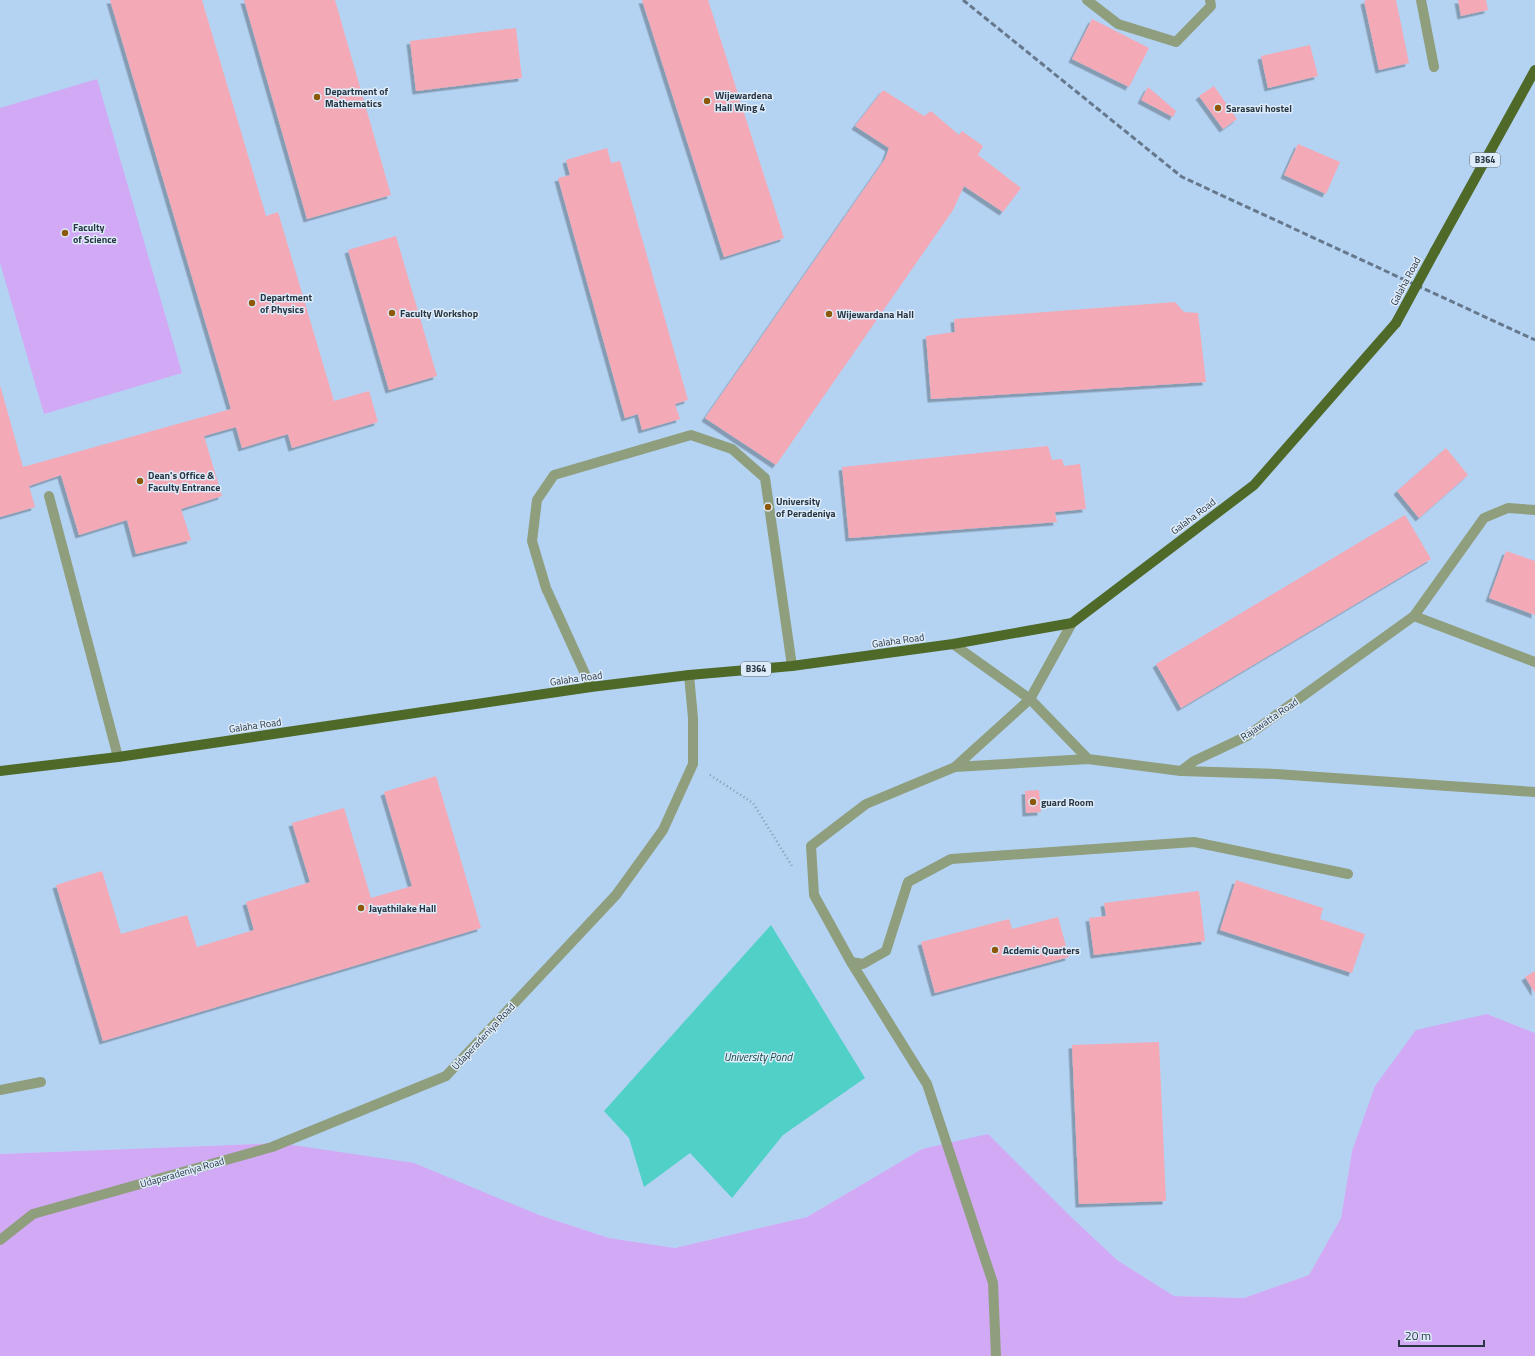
<svg xmlns="http://www.w3.org/2000/svg" width="1535" height="1356" viewBox="0 0 1535 1356" font-family="'Titillium Web',sans-serif">
<style>
.built{fill:#b4d3f3}
.green{fill:#d1a9f4}
.water{fill:#50d0c6}
.building{fill:#f4a9b6;filter:url(#shadow)}
.lines{fill:none;stroke-linecap:round;stroke-linejoin:round}
.path{stroke:#8499af;stroke-width:2.5;stroke-dasharray:1 3;stroke-linecap:butt}
.service{stroke:#8f9e7d;stroke-width:10}
.minor{stroke:#8f9e7d;stroke-width:10}
.tertiary{stroke:#8f9e7d;stroke-width:10}
.primary{stroke:#4f6929;stroke-width:10}
.rail{stroke:#66788c;stroke-width:3;stroke-dasharray:6 3;stroke-linecap:butt}
.primary-bridge{stroke:#4f6929;stroke-width:10}
.poi-dot{fill:#8d580a;stroke:#deecfa;stroke-width:1.5}
.labels{text-anchor:middle;stroke-width:3;stroke-linejoin:round;paint-order:stroke}
.shield{fill:#deecfa;stroke:#5f6c7a;stroke-width:1}
.shield-label{font-size:9px;font-weight:bold;fill:#283543}
.poi-label{font-size:10px;font-weight:bold;fill:#283543;stroke:#deecfa;text-anchor:start}
.street-label{font-size:10px;fill:#283543;stroke:#deecfa}
.water-label{font-size:11px;font-style:italic;fill:#104945;stroke:#deecfa}
</style>
<defs>
<filter id="shadow"><feDropShadow dx="-3.5" dy="3.5" stdDeviation="0" flood-color="#0004"/></filter>
</defs>
<rect width="100%" height="100%" fill="#c5e0fc"/>
<!-- built -->
<path class="built" d="M0 0H1535V1033L1487 1014 1352 1151 1341 1218 1309 1275 1244 1298 1174 1296 1117 1260 1068 1214 922 1149 807 1217 675 1248 609 1238 539 1215 279 1143 0 1154Z"/>
<!-- green -->
<path class="green" d="M97 79 182 373 44 414 0 263V108Z
M1487 1014 1535 1033V1356H0V1154L279 1143 414 1163 539 1215 609 1238 675 1248 807 1217 922 1149 988 1134 1068 1214 1117 1260 1174 1296 1244 1298 1309 1275 1341 1218 1352 1151 1375 1086 1416 1030Z"/>
<!-- water -->
<path class="water" d="M771 925 865 1078 783 1135 732 1198 690 1153 644 1187 629 1138 604 1111Z"/>
<!-- building -->
<path class="building" d="M110 0H202L266 216 278 212 334 401 369 391 378 422 292 448 288 434 242 448 236 427 204 436 222 496 181 509 191 540 136 554 127 520 79 535 61 475 29 486 35 507 0 517V385L23 467 231 409Z
M244 0H335L391 195 307 219Z
M642 0H708L784 238 724 257Z
M1367 0H1396L1409 63 1379 70 1364 1Z
M1458 0H1486L1488 10 1461 16Z
M1092 19 1149 48 1129 87 1072 59Z
M516 28 522 78 416 91 410 41Z
M1310 45 1318 76 1268 88 1261 56Z
M1214 86 1237 119 1223 129 1199 96Z
M1148 87 1176 111 1173 117 1141 100Z
M883 90 924 116 931 111 959 135 962 131 983 146 978 155 1021 188 1003 212 964 186 953 210 776 465 705 418 885 159 889 148 855 126Z
M1298 144 1340 162 1326 194 1284 175Z
M607 148 611 163 620 161 688 400 675 404 680 419 642 430 638 414 625 418 558 178 570 175 566 160Z
M396 236 437 376 389 390 348 250Z
M1175 302 1184 312 1198 313 1206 382 931 399 926 336 955 332 954 319Z
M1048 446 1052 460 1062 459 1064 466 1080 464 1086 509 1055 512 1057 522 849 538 842 467Z
M1446 448 1468 475 1419 518 1397 491Z
M1405 515 1431 559 1181 708 1156 664Z
M1506 551 1535 561V615L1489 598Z
M436 776 481 928 103 1041 56 885 102 871 121 934 187 915 197 947 254 930 246 902 310 882 292 823 344 808 371 898 412 886 384 792Z
M1039 790 1041 812 1026 813 1025 791Z
M1236 880 1323 908 1320 919 1365 934 1352 973 1220 930Z
M1199 891 1205 941 1094 955 1089 918 1106 916 1104 903Z
M1058 917 1069 957 935 993 921 942 1009 919 1012 929Z
M1535 971V993L1525 977Z
M1159 1042 1166 1201 1079 1204 1072 1045Z"/>
<g class="lines">
<!-- path -->
<path class="path" d="M710 775 753 803 792 866"/>
<!-- service -->
<path class="service" d="M1087 0 1118 24 1176 42 1211 6 1210 0
M1421 0 1434 67
M49 496 118 757
M591 687 546 588 532 541 537 500 554 475 691 435 732 449 765 478 792 666
M1181 771 1276 774 1535 792
M0 1090 41 1082"/>
<!-- minor -->
<path class="minor" d="M1414 616 1535 662
M953 644 1030 699 1088 759 1181 771 1194 761 1247 736 1414 616 1484 518 1508 508 1535 510
M955 767 1030 699 1072 623
M851 962 863 964 886 951 908 882 951 859 1194 842 1348 874
M996 1356 993 1283 927 1084 851 962 814 895 811 846 866 804 955 767 1088 759"/>
<!-- tertiary -->
<path class="tertiary" d="M0 1240 33 1214 272 1147 446 1076 616 895 663 830 693 764V718L689 675"/>
<!-- primary -->
<path class="primary" d="M1435 251 1535 70
M0 771 118 757 591 687 689 675 792 666 953 644 1072 623 1254 485 1396 323"/>
<!-- rail -->
<path class="rail" d="M963 0 1182 177 1535 340"/>
<!-- primary-bridge -->
<path class="primary-bridge" d="M1396 323 1435 251"/>
</g>
<!-- markers -->
<g class="poi-dot">
<circle cx="317" cy="97" r="4"/>
<circle cx="707" cy="101" r="4"/>
<circle cx="1218" cy="108" r="4"/>
<circle cx="65" cy="233" r="4"/>
<circle cx="252" cy="303" r="4"/>
<circle cx="392" cy="313" r="4"/>
<circle cx="829" cy="314" r="4"/>
<circle cx="140" cy="481" r="4"/>
<circle cx="768" cy="507" r="4"/>
<circle cx="1033" cy="802" r="4"/>
<circle cx="361" cy="908" r="4"/>
<circle cx="995" cy="950" r="4"/>
</g>
<g class="labels">
<!-- shield labels -->
<g class="shield">
<rect x="1470" y="153" width="30" height="14" rx="3"/>
<rect x="741" y="662" width="30" height="14" rx="3"/>
</g>
<g class="shield-label">
<text x="1485" y="163">B364</text>
<text x="756" y="672">B364</text>
</g>
<!-- poi labels -->
<g class="poi-label">
<text x="325" y="95">Department of<tspan x="325" dy="12">Mathematics</tspan></text>
<text x="715" y="99">Wijewardena<tspan x="715" dy="12">Hall Wing 4</tspan></text>
<text x="1226" y="112">Sarasavi hostel</text>
<text x="73" y="231">Faculty<tspan x="73" dy="12">of Science</tspan></text>
<text x="260" y="301">Department<tspan x="260" dy="12">of Physics</tspan></text>
<text x="400" y="317">Faculty Workshop</text>
<text x="837" y="318">Wijewardana Hall</text>
<text x="148" y="479">Dean's Office &amp;<tspan x="148" dy="12">Faculty Entrance</tspan></text>
<text x="776" y="505">University<tspan x="776" dy="12">of Peradeniya</tspan></text>
<text x="1041" y="806">guard Room</text>
<text x="369" y="912">Jayathilake Hall</text>
<text x="1003" y="954">Acdemic Quarters</text>
</g>
<!-- street labels -->
<g class="street-label">
<text transform="translate(1405 281) rotate(-62)" y="4">Galaha Road</text>
<text transform="translate(1193 516) rotate(-37)" y="4">Galaha Road</text>
<text transform="translate(898 640) rotate(-8)" y="4">Galaha Road</text>
<text transform="translate(576 678) rotate(-8)" y="4">Galaha Road</text>
<text transform="translate(1269 719) rotate(-34)" y="4">Rajawatta Road</text>
<text transform="translate(255 725) rotate(-8)" y="4">Galaha Road</text>
<text transform="translate(483 1036) rotate(-47)" y="4">Udaperadeniya Road</text>
<text transform="translate(182 1172) rotate(-16)" y="4">Udaperadeniya Road</text>
</g>
<!-- water labels -->
<g class="water-label">
<text x="758" y="1061">University Pond</text>
</g>
</g>
<!-- scale -->
<path d="M1399 1340v6h85v-6" fill="none" stroke="#283543" stroke-width="2"/>
<text x="1405" y="1340" font-size="12" fill="#283543" stroke="#deecfa" stroke-width="3" paint-order="stroke">20 m</text>
</svg>
